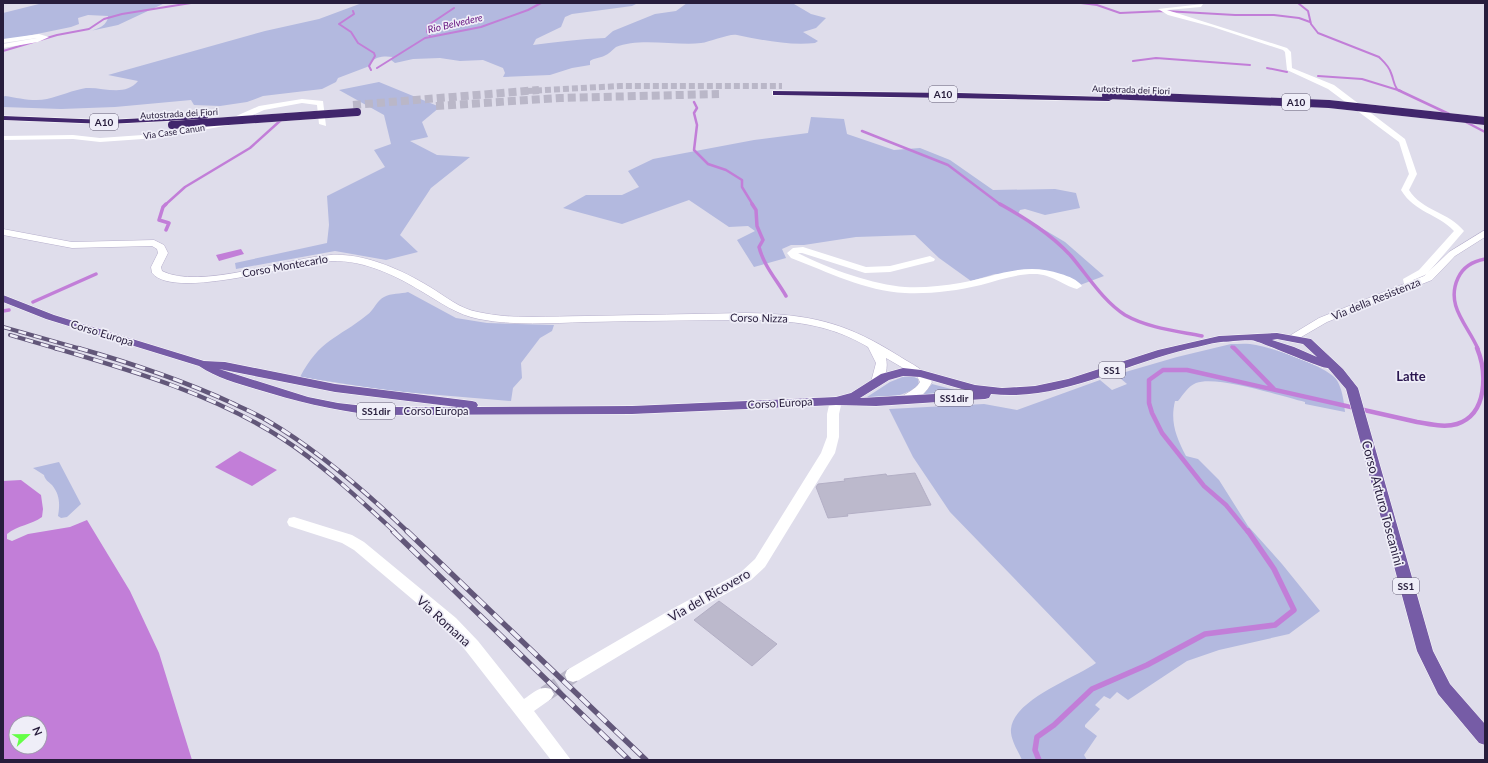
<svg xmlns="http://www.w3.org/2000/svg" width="1488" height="763" viewBox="0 0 1488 763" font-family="Lato,sans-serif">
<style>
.green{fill:#b3b9df}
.water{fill:#c27ed8;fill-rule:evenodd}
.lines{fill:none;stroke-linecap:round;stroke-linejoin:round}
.stream-far4{stroke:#c27ed8;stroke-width:2}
.stream-far3{stroke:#c27ed8;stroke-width:2.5}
.stream-far2{stroke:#c27ed8;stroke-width:3.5}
.stream-far1{stroke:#c27ed8;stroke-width:4.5}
.stream{stroke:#c27ed8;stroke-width:5.5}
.building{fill:#bcb9cc;stroke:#b3afc5}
.street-tunnel{stroke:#bab7c8;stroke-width:16;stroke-dasharray:16 8;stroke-linecap:butt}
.highway-tunnel-far1{stroke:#bab7c8;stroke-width:6;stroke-dasharray:6 3;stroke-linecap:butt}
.highway-tunnel{stroke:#bab7c8;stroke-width:8;stroke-dasharray:8 4;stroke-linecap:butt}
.secondary-casing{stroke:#b6afcc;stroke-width:1}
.primary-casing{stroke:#fff;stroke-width:1}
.highway-casing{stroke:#fff;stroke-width:1}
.street{fill:#fff;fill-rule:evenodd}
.secondary{fill:#fff;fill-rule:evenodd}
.primary{fill:#765ca6;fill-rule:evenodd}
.highway{fill:#41266c;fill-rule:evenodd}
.rail-far2-casing{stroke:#625779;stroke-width:4}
.rail-far1-casing{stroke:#625779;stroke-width:4.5}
.rail-casing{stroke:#625779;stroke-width:5.5}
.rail-far2{stroke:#efeef8;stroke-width:2.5;stroke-dasharray:8;stroke-linecap:butt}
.rail-far1{stroke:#efeef8;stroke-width:3;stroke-dasharray:10;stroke-linecap:butt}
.rail{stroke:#efeef8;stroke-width:4;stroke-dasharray:12;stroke-linecap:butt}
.highway-bridge-casing{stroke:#fff;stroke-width:8;stroke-linecap:butt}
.highway-bridge{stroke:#41266c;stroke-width:8}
.labels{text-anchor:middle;stroke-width:3.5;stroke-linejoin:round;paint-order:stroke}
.far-street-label{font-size:9px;fill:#271d3c;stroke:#efeef8}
.far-water-label{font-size:10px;font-style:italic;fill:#65117e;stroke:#efeef8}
.shield{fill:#efeef8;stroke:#635c74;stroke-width:1}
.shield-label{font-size:10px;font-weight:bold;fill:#271d3c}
.street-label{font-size:11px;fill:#271d3c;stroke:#efeef8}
.quarter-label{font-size:13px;font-weight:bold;fill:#2b1750;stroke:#efeef8}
.near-street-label{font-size:13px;fill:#271d3c;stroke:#efeef8}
</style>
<rect width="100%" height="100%" fill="#dfddeb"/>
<!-- green -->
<path class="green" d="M43 3H165L118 25 90 31C98 29 108 25 108 16L88 15 78 18 79 24 71 27 3 41V13Z
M362 3H638L632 6 572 14 565 17 561 27 536 39 533 45C557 42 581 39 605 38L613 31 655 14 676 11 687 3 794 4 811 14 826 18 816 28 803 32 818 41 815 43C790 46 762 40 737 35 730 33 710 42 701 43 677 46 639 37 616 47 612 50 609 54 604 56 599 58 594 58 590 61V65L572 68 550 75 503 77 505 73 503 68 483 60 460 61 440 58 413 59 395 63 391 60 393 57C385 56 376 56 370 63L371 65 367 67 338 78 336 82 322 89 263 96 247 102 220 106 194 105 191 100 115 107 61 109 3 107V97L5 96C18 98 34 102 47 99 60 96 73 90 86 88 104 87 125 97 138 81L108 75 265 31 319 19Z
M379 82 440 107 422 122 428 137 410 141 437 155 470 157 431 188 400 235 418 252 386 260 335 251 236 269 235 263 327 243 329 225 327 196 385 167 374 150 391 144 384 115 339 90Z
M811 117 844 119 847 134 894 150 920 148 950 160 993 190 1055 189 1076 193 1080 208 1045 215 1025 209 1020 210 1018 214 1065 242 1104 276 1080 285 1046 273 995 274 971 281 939 258 915 235 856 237 804 245H791L782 249 786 258 754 267 737 240 755 231 748 226 729 227 689 200 622 224 563 208 586 195H622L639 187 628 171 653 159 754 140 808 133Z
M408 292 456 318 487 323 554 325 552 331 540 338 521 363 522 378 513 388 511 401 391 391 300 377C320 339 337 339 367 315 374 310 377 300 384 297 391 293 401 294 408 292Z
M1231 344C1239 344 1248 343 1256 345 1273 348 1326 366 1336 379 1342 387 1344 402 1345 412L1305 404V402C1280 396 1217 375 1196 383 1188 386 1183 395 1178 401H1175C1170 422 1176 437 1186 456L1198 459 1219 480 1248 526 1282 564 1320 611 1289 634 1219 650 1187 661 1128 700 1117 692 1110 699 1104 696 1095 705 1100 709 1085 725V727L1097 736 1084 755 1087 760H1022C1018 751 1010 739 1011 729 1013 700 1075 678 1096 663L950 512 913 457 889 409 984 404 1017 410 1100 380 1112 390 1127 384 1120 378 1122 373 1177 357Z
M905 376H913L918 379 919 385C907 395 882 402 867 397L890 382Z
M932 384 970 394 923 395Z
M59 462 81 504 67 517 61 518 58 516C60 504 60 495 52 485 48 481 45 480 44 475L33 468Z"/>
<!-- water -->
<path class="water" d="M241 249 244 254 219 261 216 255Z
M240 451 277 470 252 486 215 467Z
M21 480 41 495 43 509 42 517C31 525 18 525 7 534V539L12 541 28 534 70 527 87 520 130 591 159 653 192 760H3V481ZM16 723H40V747H16Z"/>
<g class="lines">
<!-- stream-far4 -->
<path class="stream-far4" d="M1081 3 1097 5 1120 13 1165 11 1235 15H1274L1299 18 1310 22
M1298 3 1308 11 1311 24 1318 33 1379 57C1384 62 1389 66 1391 73 1394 80 1393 83 1397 89
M353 11 354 14 339 24 351 32 358 43 374 53 375 56 369 66 371 70
M430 36 427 32V26L454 8
M3 51 57 35 89 29 104 19 122 14 191 3
M1133 61 1156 58 1250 65
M377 68 425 38 481 27 528 10 541 3
M1267 68 1287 72
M1318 76 1362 79 1401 91"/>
<!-- stream-far3 -->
<path class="stream-far3" d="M1398 90 1449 114
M694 102 697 108 694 113 697 125 694 150 708 164 726 170 742 180V187L753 205
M1464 121 1485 132
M862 131 948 165 1001 205
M165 205 185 187 250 148 281 120"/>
<!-- stream-far2 -->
<path class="stream-far2" d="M752 204 756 210 757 226 763 240 759 247C764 266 776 279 786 296
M1000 204C1025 218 1051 234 1071 256 1088 276 1103 301 1125 315 1148 328 1177 331 1202 336
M166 230 169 223 159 220 163 207 166 204
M33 302 96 274
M3 311 9 310
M1232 347 1235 349
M1478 349C1468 325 1445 306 1458 278 1463 267 1474 261 1485 259"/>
<!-- stream-far1 -->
<path class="stream-far1" d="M1234 348 1274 389
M1248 532 1226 505 1204 486 1162 433 1152 413 1149 403V380L1163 370H1187L1417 422C1430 424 1444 428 1457 424 1488 414 1487 372 1477 348"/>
<!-- stream -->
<path class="stream" d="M1039 760 1035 750 1037 737 1054 725 1092 689 1147 665 1205 634 1275 625 1294 610 1274 569 1248 531"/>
</g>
<!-- building -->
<path class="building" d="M915 473 931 505 847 514 848 516 828 518 816 487 818 484 845 481 844 479 886 474 887 476Z
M719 601 777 644 752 666 694 620Z"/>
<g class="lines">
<!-- street-tunnel -->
<path class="street-tunnel" d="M545 694 573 675"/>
<!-- highway-tunnel-far1 -->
<path class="highway-tunnel-far1" d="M527 91 620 86H782"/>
<!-- highway-tunnel -->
<path class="highway-tunnel" d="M353 105 539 90
M436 106 560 98 719 94"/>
<defs>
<path id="secondary" d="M3 229 72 242 154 240 164 245 168 253 161 267 162 271C199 290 287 258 331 255 365 253 402 270 430 287 445 296 460 309 478 312 513 320 551 316 586 316 640 315 693 314 746 313 810 314 845 322 899 356 913 365 923 368 932 382 927 392 914 406 901 403L899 400C905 392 915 391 920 382L917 376 886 358C888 367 886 377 881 385H873L871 382 876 363 868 347C830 324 790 320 746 320 693 320 640 321 586 322 551 323 514 326 479 319 457 315 440 302 421 291 395 275 363 260 332 261 297 262 175 301 152 273L151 267 158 253 157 249 152 246 72 248 3 235Z
M1485 230V237L1455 256 1432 280 1327 322 1296 340H1288L1286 338 1319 318 1424 276 1449 252Z"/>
<path id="primary" d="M3 295 54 315 204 361 225 362 335 384 472 401 476 402 478 405 477 407 632 406 836 397 851 393 881 374 903 368 921 370 975 385 1002 388 1035 386 1068 379 1158 350 1219 336 1277 333 1311 339 1343 369 1358 388 1433 651 1450 684 1485 724V745L1479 743 1438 694 1417 651 1346 389 1328 368C1322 369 1266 344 1255 341 1248 339 1229 342 1221 342 1210 343 1199 347 1188 349 1124 364 1059 402 991 394L989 398 985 399 876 406 836 405 632 414 373 415C332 410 295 401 256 389 236 383 217 378 199 366L46 319 3 302ZM1277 339 1303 344 1317 357 1294 347 1272 340ZM219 369 335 392 457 407H373L338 403 308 397ZM903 376 920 377 972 392 860 398 889 380Z"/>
<path id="highway" d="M773 91 958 93 1109 97 1113 99 1109 101 776 95H773Z
M204 115 208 117 207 119 107 124 3 120V116L107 120Z"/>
</defs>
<!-- secondary casing -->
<use href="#secondary" class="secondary-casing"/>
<!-- primary casing -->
<use href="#primary" class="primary-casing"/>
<!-- highway casing -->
<use href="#highway" class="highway-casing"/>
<!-- street -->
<path class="street" d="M1203 4 1201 7 1167 10 1287 48 1291 52 1292 68 1334 85 1405 139 1417 174 1409 190C1422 211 1449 212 1464 231L1427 274 1413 280 1418 285 1417 287 1413 288 1404 284 1403 279 1419 270 1454 231C1437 213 1415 213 1401 190L1409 174 1399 142 1328 89 1287 70 1285 52 1283 50 1213 27 1168 15 1158 9Z
M39 34 49 37 38 42 3 48V44L37 38 3 43V39Z
M302 99 323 101 326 126 319 124 317 105 302 103 264 110 230 125 157 138 100 142 73 139 3 140V136L73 135 100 138 157 134 225 121 259 106Z
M803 247 866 267 890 266 930 256 935 259 934 261 890 272 865 273 802 253H798C826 268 874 285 905 287 923 288 942 286 960 283 996 277 1024 261 1061 274 1068 276 1078 280 1082 286L1077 289C1062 285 1052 274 1034 274 1016 274 998 280 981 285 956 291 930 294 905 293 865 291 828 272 791 258L787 253 793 248Z
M836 397 842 401 839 414V437L835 453 765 567 751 580 684 617 579 680 573 682 567 680 565 675 567 670 672 609 741 572 755 559 821 453 827 437V414L830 401Z
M294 517 352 535 364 542 456 618 478 641 524 699C533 693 540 685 551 689L554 694 551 699 534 711 571 760H551L466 651 444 626 354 550 342 543 289 526 287 522 289 518Z"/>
<!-- secondary -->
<use href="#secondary" class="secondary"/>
<!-- primary -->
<use href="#primary" class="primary"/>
<!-- highway -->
<use href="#highway" class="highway"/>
<defs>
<path id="rail-far2" d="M3 327 81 349
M10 335 58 349"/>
<path id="rail-far1" d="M55 348C133 371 213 394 283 439 323 465 359 499 395 532
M78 348C131 363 182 380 232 403 244 409 257 414 268 421 319 451 365 491 408 532"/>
<path id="rail" d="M393 531 629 760
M407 531 646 760"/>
</defs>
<!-- rail-far2 casing -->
<use href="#rail-far2" class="rail-far2-casing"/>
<!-- rail-far1 casing -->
<use href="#rail-far1" class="rail-far1-casing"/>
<!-- rail casing -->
<use href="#rail" class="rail-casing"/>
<!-- rail-far2 -->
<use href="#rail-far2" class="rail-far2"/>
<!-- rail-far1 -->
<use href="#rail-far1" class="rail-far1"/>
<!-- rail -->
<use href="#rail" class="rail"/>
<defs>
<path id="highway-bridge" d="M1106 95 1329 104 1485 121
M172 125 357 112"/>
</defs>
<!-- highway-bridge casing -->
<use href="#highway-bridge" class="highway-bridge-casing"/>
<!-- highway-bridge -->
<use href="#highway-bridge" class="highway-bridge"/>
</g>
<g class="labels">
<!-- far-street labels -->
<g class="far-street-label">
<text transform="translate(1131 90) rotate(2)" y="3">Autostrada dei Fiori</text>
<text transform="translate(179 114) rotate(-3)" y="3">Autostrada dei Fiori</text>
<text transform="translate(174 132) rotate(-8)" y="3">Via Case Canun</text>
</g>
<!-- far-water labels -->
<g class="far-water-label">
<text transform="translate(455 23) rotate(-13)" y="4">Rio Belvedere</text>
</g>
<!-- shield labels -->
<g class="shield">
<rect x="929" y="86" width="28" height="16" rx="3"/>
<rect x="1282" y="94" width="28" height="16" rx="3"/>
<rect x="90" y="114" width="28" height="16" rx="3"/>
<rect x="1099" y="362" width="26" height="16" rx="3"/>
<rect x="935" y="390" width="38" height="16" rx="3"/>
<rect x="357" y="403" width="38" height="16" rx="3"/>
<rect x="1393" y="578" width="26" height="16" rx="3"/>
</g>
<g class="shield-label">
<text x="943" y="98">A10</text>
<text x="1296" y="106">A10</text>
<text x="104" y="126">A10</text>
<text x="1112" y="374">SS1</text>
<text x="954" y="402">SS1dir</text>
<text x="376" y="415">SS1dir</text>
<text x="1406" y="590">SS1</text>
</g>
<!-- street labels -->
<g class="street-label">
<text transform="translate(285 266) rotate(-10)" y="4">Corso Montecarlo</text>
<text transform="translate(1376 299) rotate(-22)" y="4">Via della Resistenza</text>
<text transform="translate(759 318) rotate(1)" y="4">Corso Nizza</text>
<text transform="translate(102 333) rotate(17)" y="4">Corso Europa</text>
<text transform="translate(780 403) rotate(-3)" y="4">Corso Europa</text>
<text x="436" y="415">Corso Europa</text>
</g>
<!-- quarter labels -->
<g class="quarter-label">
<text x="1411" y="381">Latte</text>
</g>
<!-- near-street labels -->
<g class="near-street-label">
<text transform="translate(1383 503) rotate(75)" y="5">Corso Arturo Toscanini</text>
<text transform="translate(709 595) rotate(-30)" y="5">Via del Ricovero</text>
<text transform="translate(444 621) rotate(42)" y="5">Via Romana</text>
</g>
</g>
<!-- border -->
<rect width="1488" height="763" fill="none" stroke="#271d3c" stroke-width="8"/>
<!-- north arrow -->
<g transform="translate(28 735) rotate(68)"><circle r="19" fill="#efeef8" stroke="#9f9aad"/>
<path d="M0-3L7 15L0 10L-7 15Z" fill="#64ff47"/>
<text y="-6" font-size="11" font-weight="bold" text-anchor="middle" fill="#271d3c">N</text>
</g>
</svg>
